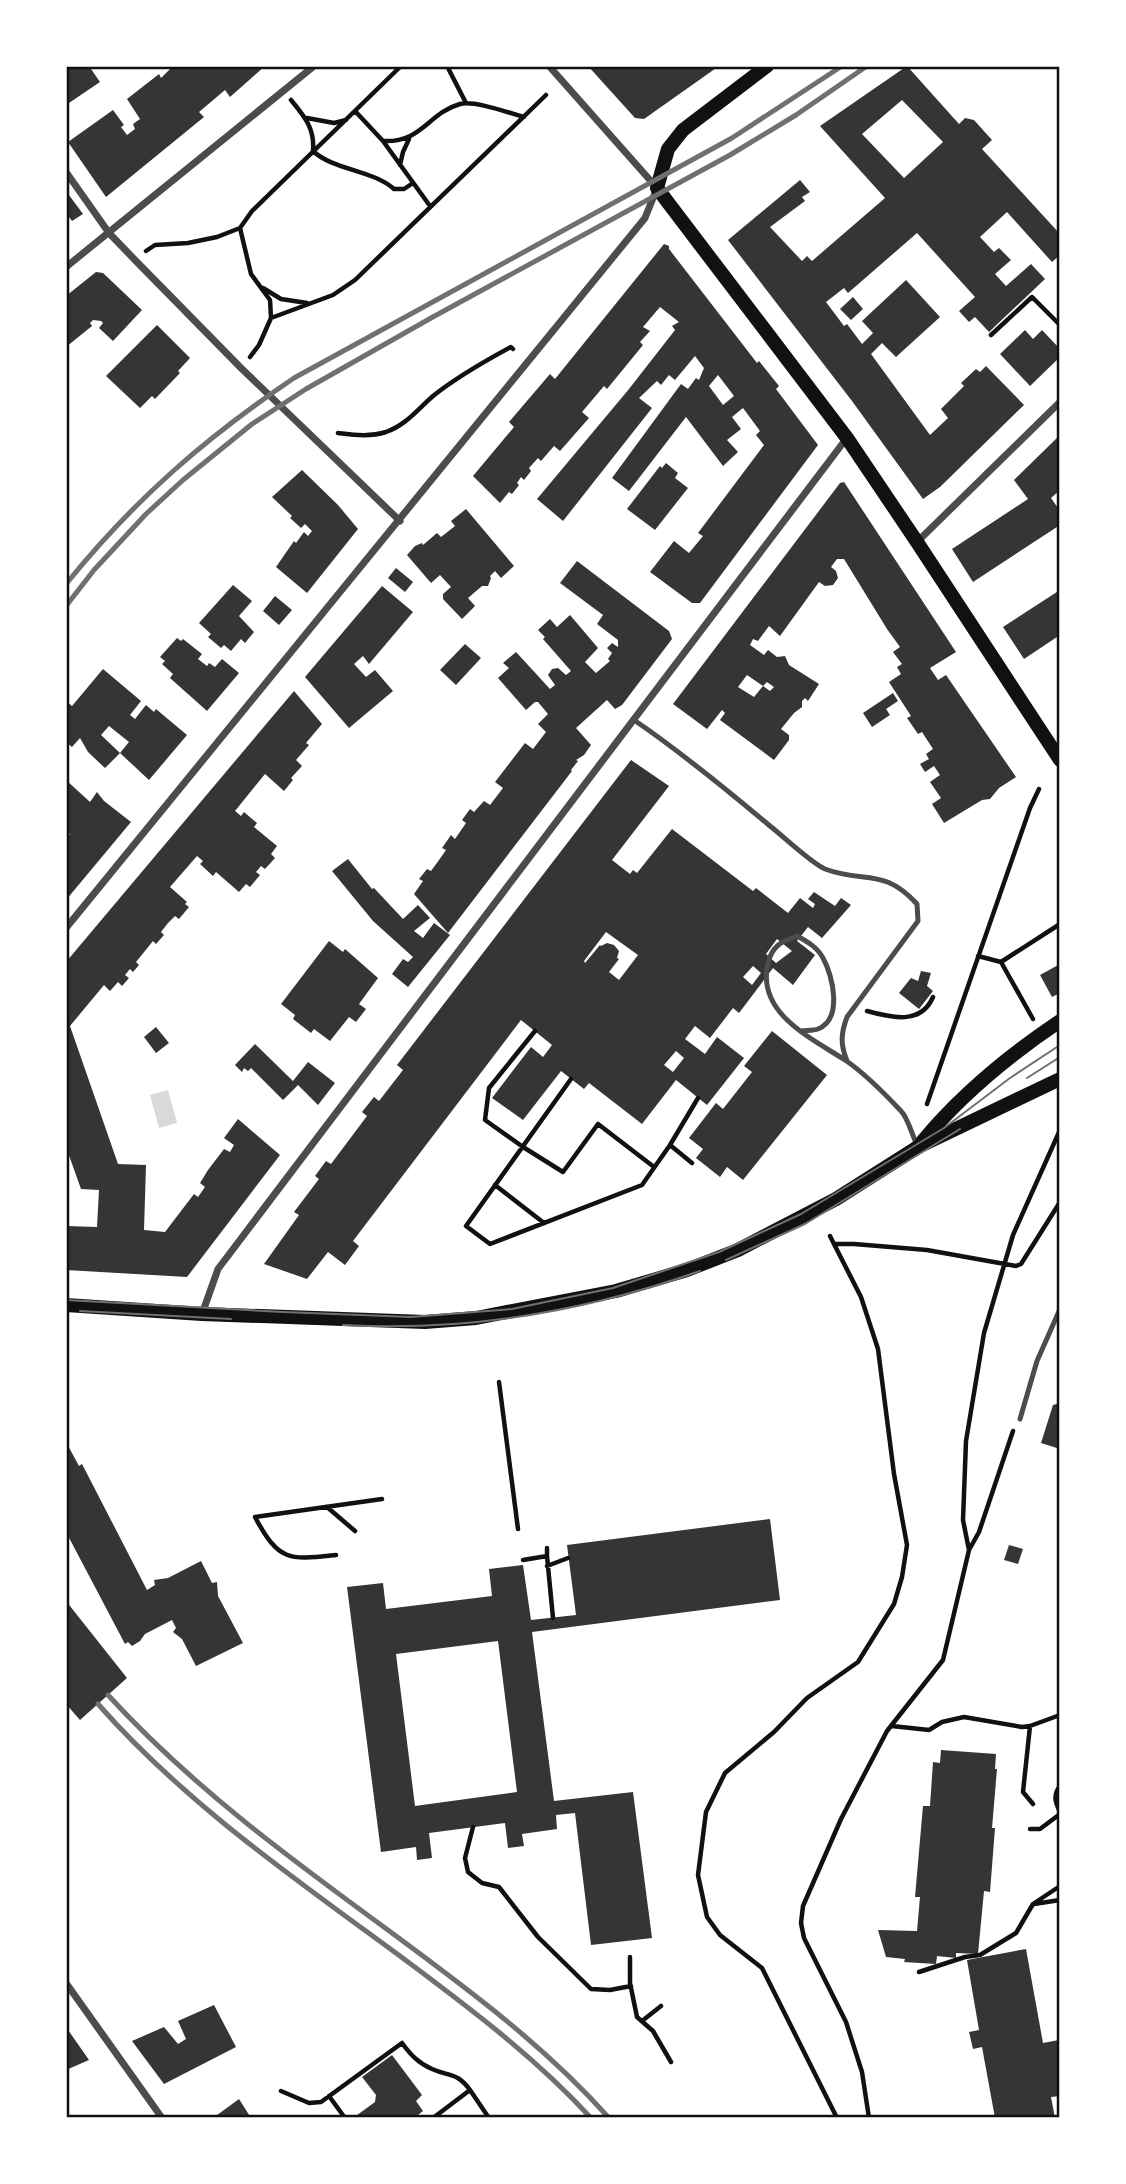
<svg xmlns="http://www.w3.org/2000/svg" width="1126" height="2184" viewBox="0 0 1126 2184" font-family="'Source Sans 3',sans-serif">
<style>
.water{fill:#d9d9d9}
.building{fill:#353535;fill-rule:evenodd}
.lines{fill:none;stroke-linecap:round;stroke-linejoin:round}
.path{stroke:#111;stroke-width:4.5}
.service{stroke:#4c4c4c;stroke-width:5}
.minor{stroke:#4c4c4c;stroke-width:7}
.secondary{stroke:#111;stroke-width:14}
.tram{stroke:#707070;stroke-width:2}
.rail{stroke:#707070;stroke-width:5}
.neatline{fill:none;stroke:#111;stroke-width:2.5}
</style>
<rect width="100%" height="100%" fill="#fff"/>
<!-- water -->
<path class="water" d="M168 1090 177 1123 159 1128 150 1095Z"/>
<!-- building -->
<path class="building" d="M66 66H89L100 82 66 105Z
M173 66H265L230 97 225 90 199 112 204 117 106 197 68 142 113 110 124 125 121 127 127 135 135 129 133 124 140 119 127 99 159 74 161 78Z
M588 66H719L644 119 635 118Z
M907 66 959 124 965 118 974 120 992 140 982 149 1060 234V255L1052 262 1007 212 980 237 994 252 999 248 1011 260 995 274 1006 286 1031 264 1045 279 989 332 975 317 969 322 959 311 975 297 917 233 848 293 844 288 826 302 844 326 847 324 862 344 873 333 862 321 906 280 940 317 896 357 882 343 871 354 930 435 948 418 941 409 964 386 961 383 976 369 980 372 986 366 1024 405 940 487 923 499 852 401 728 240 800 180 810 192 802 197 805 201 770 227 802 261 807 256 812 261 885 198 820 126ZM902 100 943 142 904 178 862 134Z
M66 191 83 214 72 221 66 213Z
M664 244 669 246V249L757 363 759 361 779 386 776 389 818 445 700 603H692L650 572 674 541 689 553 703 536 698 533 764 445 756 435 760 431 743 408 732 417 741 429 727 440 738 452 723 466 686 417 629 491 612 478 681 384 688 389 696 378 699 380 704 368 695 356 675 380 669 375 661 385 657 381 639 398 652 408 563 521 537 499 629 389 675 330 672 326 679 322 660 307 643 327 650 331 640 342 643 345 607 389 604 386 582 412 589 418 560 451 554 446 541 461 538 458 529 468 531 471 524 480 521 477 517 483 519 485 512 494 509 492 500 503 473 476 514 427 509 422 550 374 555 379ZM718 375 734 396 723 405 709 386Z
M96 272 103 273 142 310 113 341 99 328 103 323 101 321 93 320 90 323 92 326 66 347V296Z
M853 297 863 309 851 320 840 309Z
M157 325 190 358 178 371 180 373 155 399 152 396 140 408 106 376Z
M1025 330 1033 339 1042 330 1060 349V357L1030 386 1000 354Z
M1060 435V490L1051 498 1060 511V525L973 582 952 549 1028 499 1014 480Z
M666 463 678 473 675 478 688 488 655 530 627 509 660 466 662 468Z
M302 470 338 505 358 529 307 593 276 567 294 541 296 543 304 532 308 536 312 531 305 524 301 528 290 518 292 516 272 497Z
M844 482 956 652 930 668 938 680 946 675 1016 777 999 788 990 799 982 800 944 823 932 804 941 798 930 782 940 775 934 766 925 772 920 764 929 759 926 754 933 749 922 732 918 734 907 718 911 716 889 682 901 674 897 667 902 664 893 652 900 647 887 629 844 559H837L831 567 836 571 838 578 833 585 825 586 819 582 780 636 769 626 758 641 753 639 750 645 764 655 768 650 777 657 785 656 789 665 819 684 808 701 805 698 802 701V707L794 713 781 729 789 735V740L774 760 720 720 725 713 722 710 707 729 673 704 840 483ZM747 675 763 686 767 682 774 687 770 691 763 686 754 697 738 687Z
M466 509 514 566 501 578 495 571 490 576 491 578 488 586H482L468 598 475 606 462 619 443 599V594L451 587 440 575 431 583 407 555 415 546 422 543 423 545 437 533 441 537 455 526 451 521Z
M577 561 669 631 672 639 622 705 615 709 607 700 576 728 591 745 584 755 576 760 578 761 571 770 572 771 448 933 414 894 423 881 419 879 427 869 431 871 439 860 446 850 442 848 451 835 455 839 466 823 462 820 470 809 474 812 484 801 490 805 503 788 495 782 525 743 533 749 546 732 538 724 548 714 538 702H535L526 710 498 678 509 668 503 663 516 652 550 689 555 685 548 675 552 669 558 668 566 675 571 671 543 639 545 637 538 630 550 619 557 627 570 615 598 648 585 662 596 673 610 661 608 659 612 653 607 648 612 643 618 647V640L597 624 603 615 560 583Z
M396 568 413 582 405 592 388 578Z
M233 585 252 601 239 616 254 632 245 643 241 639 231 651 224 645 221 648 208 637 211 634 199 623Z
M382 586 413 612 369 664 363 656 354 664 366 677 375 670 393 691 349 728 305 677Z
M1060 590V635L1024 659 1003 627Z
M275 596 292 610 279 625 263 611Z
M177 638 181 641 183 639 202 654 198 659 207 666 209 663 215 667 222 659 239 673 207 711 170 678 173 674 162 664 165 661 160 657Z
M465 644 481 658 456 685 440 670Z
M103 669 141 701 130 715 135 719 146 705 154 712 156 709 187 735 149 780 120 753 129 742 109 726 101 735 120 753 105 768 88 752 80 738 72 747 66 742V701L72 706Z
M294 691 322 724 306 743 309 745 296 760 302 766 291 778 293 780 284 791 265 774 235 811 241 816 244 812 257 823 254 827 277 846 271 854 275 858 265 869 261 866 256 872 260 875 250 887 246 884 239 892 216 872 213 876 200 864 203 861 197 856 170 887 187 902 185 904 189 907 179 919 175 916 168 923 161 932 164 935 156 944 153 941 136 962 139 965 133 972 130 969 125 975 129 978 122 986 118 982 110 991 104 985 70 1026 118 1164 146 1165 144 1230 165 1232 194 1194 198 1197 205 1187 200 1183 208 1170 224 1149 230 1152 234 1145 224 1138 238 1119 280 1155 187 1277 66 1270V1226L97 1227 99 1190 81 1189 66 1147V962Z
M893 693 898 701 886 709 890 715 872 727 863 713Z
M631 760 669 786 612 860 630 874 633 870 637 873 672 829 753 891 756 888 788 913 800 898 813 908 815 904 808 899 814 892 835 906 841 898 851 905 822 938 808 927 797 941 815 955 793 985 773 968 739 1013 733 1008 710 1038 695 1026 685 1039 705 1054 717 1037 744 1058 707 1105 676 1080 642 1124 589 1083 584 1089 561 1071 523 1120 492 1098 531 1047 543 1057 552 1045 521 1020 353 1241 359 1246 345 1265 328 1252 307 1279 264 1264 299 1215 294 1212 319 1179 315 1176 326 1161 331 1164 367 1116 362 1112 374 1097 379 1101 403 1070 397 1065ZM606 932 638 955 619 980 609 972 619 959 617 958 619 951 614 945 607 943 601 946 600 945 585 963 584 961ZM777 939 792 951 776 963 766 954ZM753 966 761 973 752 985 743 977ZM676 1051 684 1058 673 1072 664 1065Z
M66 780 90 802 97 792 104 801 131 822 66 900V838L70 834 66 831Z
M348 859 372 889 374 888 403 919 418 905 430 918 414 931 423 938 434 923 450 935 408 987 392 974 403 959 408 962 413 957 373 921 332 871Z
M329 941 343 952 345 949 378 978 359 1004 366 1009 356 1022 349 1017 330 1041 314 1029 311 1033 293 1019 295 1015 281 1004Z
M1060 964V993L1052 997 1040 975Z
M921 971 931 973 927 986 933 991 919 1009 899 993 911 978 918 981Z
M156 1027 169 1043 156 1053 144 1037Z
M772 1031 827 1075 743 1180 727 1167 720 1177 696 1158 703 1149 689 1138 716 1103 723 1109 752 1072 744 1066Z
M255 1044 293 1081 308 1062 335 1083 318 1105 298 1085 283 1100 251 1068 248 1071 244 1068 242 1072 235 1065Z
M1060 1403V1449L1041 1443 1053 1405Z
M66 1442 79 1466 82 1464 147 1590 155 1585 154 1580 168 1578 201 1561 212 1583 217 1582 218 1596 243 1643 196 1666 182 1639 173 1632 176 1628 172 1620 145 1634 140 1641 132 1646 128 1642 125 1644 66 1532Z
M770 1519 780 1600 532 1632 554 1801 633 1792 652 1938 591 1945 575 1813 556 1815 557 1829 522 1834 524 1846 508 1848 505 1823 429 1833 432 1858 417 1860 416 1847 381 1852 347 1587 383 1583 386 1609 492 1596 489 1569 523 1565 531 1620 576 1615 567 1545ZM498 1641 517 1792 415 1806 396 1654Z
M1009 1545 1023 1549 1018 1564 1004 1560Z
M66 1601 127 1678 80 1720 66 1704Z
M941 1750 996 1754 995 1769H997L992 1828H995L990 1892 984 1891 978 1954 956 1953V1958L937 1956 936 1964 904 1962 905 1959 886 1957 878 1930 917 1931 920 1897H915L923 1806H930L933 1762 940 1763Z
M1026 1949 1043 2043 1059 2040 1060 2096 1051 2097 1055 2118H995L982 2047 973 2049 969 2032 979 2030 967 1960Z
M214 2005 236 2047 164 2084 132 2041 164 2027 178 2044 186 2039 178 2021Z
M66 2027 89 2060 66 2070Z
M392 2055 422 2095 416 2101 423 2111 414 2118H353L375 2102 376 2095 362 2077Z
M239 2099 251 2118H213Z"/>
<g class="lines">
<!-- path -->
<path class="path" d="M447 66 466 103
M291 100C305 117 315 129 313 151 333 170 373 170 394 189H404L413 183
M355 111 383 141 430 206
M307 118 334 123 346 120
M383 141C422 143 428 113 460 104 474 100 509 113 524 117
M400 165 403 152 409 139
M240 228 251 274 270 300 271 318 259 345 250 357
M146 251 155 245 188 243 217 237 240 228 252 211 401 66
M263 288 281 299 307 303
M271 318 333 295 355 280 546 95
M991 335 1032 297 1060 325
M338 433C355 435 370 437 386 432 406 425 418 409 433 396 457 377 485 361 511 347L513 349
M978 956 1001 962 1060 924
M1001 962 1033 1019
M867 1011C892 1018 921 1025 933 997
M535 1031 489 1088 485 1120 523 1147 563 1172 598 1124 654 1167
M571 1079 466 1226 490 1244 642 1185 670 1145
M927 1104 1030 808 1039 789
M692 1163 670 1145 698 1098
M495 1185 544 1223
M830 1236 834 1244
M499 1382 518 1529
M327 1507 355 1531
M547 1548V1556
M969 1550 979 1532 1013 1431
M336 1555C289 1560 279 1562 255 1517L382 1499
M523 1560 547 1556 553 1618
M547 1566 568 1558
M892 1726 929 1730 942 1722 964 1717 1022 1727 1030 1726 1060 1715
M1030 1726 1023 1792 1033 1804
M1060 1786C1053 1795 1055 1802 1060 1812
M473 1827 465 1858 468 1872 482 1883 499 1887 538 1937 591 1989 610 1990 631 1986
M1030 1829H1040L1060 1814
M1034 1904 1060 1900
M630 1957V1983L637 2017 653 2031 671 2062
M919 1972 965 1957 980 1955 1016 1933 1033 1904 1060 1886
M642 2021 661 2006
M470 2090 489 2118
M281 2091 309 2103 321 2102 402 2043C410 2054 418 2063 432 2069 450 2077 457 2072 470 2090L433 2118
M329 2096 345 2118
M837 2118 762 1968 720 1935 707 1917 698 1875 706 1812 725 1773 774 1732 807 1698 858 1662 894 1604 902 1577 907 1545 894 1474 878 1349 861 1297 834 1244H854L927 1250 1016 1266 1021 1264 1060 1202
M869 2118 862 2072 846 2022 804 1938 801 1923 803 1906 841 1819 887 1731 943 1660 969 1550 963 1520 966 1441 984 1333 1013 1235 1060 1130"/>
<!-- service -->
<path class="service" d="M634 720C681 752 726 789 770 826 783 836 811 863 825 869 865 884 883 867 917 904L918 921 847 1017C841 1033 840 1044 847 1061
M801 1031C806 1030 813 1031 818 1029 843 1019 833 976 823 958 817 947 808 942 797 936 782 941 772 946 768 963 756 1013 811 1038 845 1060 863 1072 886 1095 901 1111 908 1118 912 1135 917 1145
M1020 1419 1037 1361 1060 1309"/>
<!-- minor -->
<path class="minor" d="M66 172 109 233 134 259 241 368 400 521
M66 267 314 66
M917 542 1060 402
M66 928 645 218 657 188 549 66
M202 1314 218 1269 846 439
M66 1983 162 2118"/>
<!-- secondary -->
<path class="secondary" d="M767 66 683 130 668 149 657 188 847 438 917 542 1060 760
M922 1142C959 1097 1011 1054 1060 1021
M66 1305 202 1314 425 1322 476 1318 616 1291 687 1270 738 1250 836 1199 918 1147 1060 1079"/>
<!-- tram -->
<path class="tram" d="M1027 1078 1060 1057
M726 1260 805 1224 960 1129
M66 1300 283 1312 411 1317 512 1309 613 1288 719 1252 801 1214 944 1128 1010 1078 1060 1045
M80 1311 231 1319
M343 1325C465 1332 584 1312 700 1271"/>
<!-- rail -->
<path class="rail" d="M66 584C135 499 204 439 294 378L732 138 842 66
M66 606 94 570 146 514 183 480 252 424 306 389 431 318 730 155 796 115 867 66
M108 1695C192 1787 292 1860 392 1933 469 1990 545 2046 609 2118
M98 1704C185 1803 294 1878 400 1956 467 2006 534 2056 591 2118"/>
</g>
<!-- border -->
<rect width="1126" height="2184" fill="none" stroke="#ffffff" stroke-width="136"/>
<rect x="68" y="68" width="990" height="2048" class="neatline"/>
</svg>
